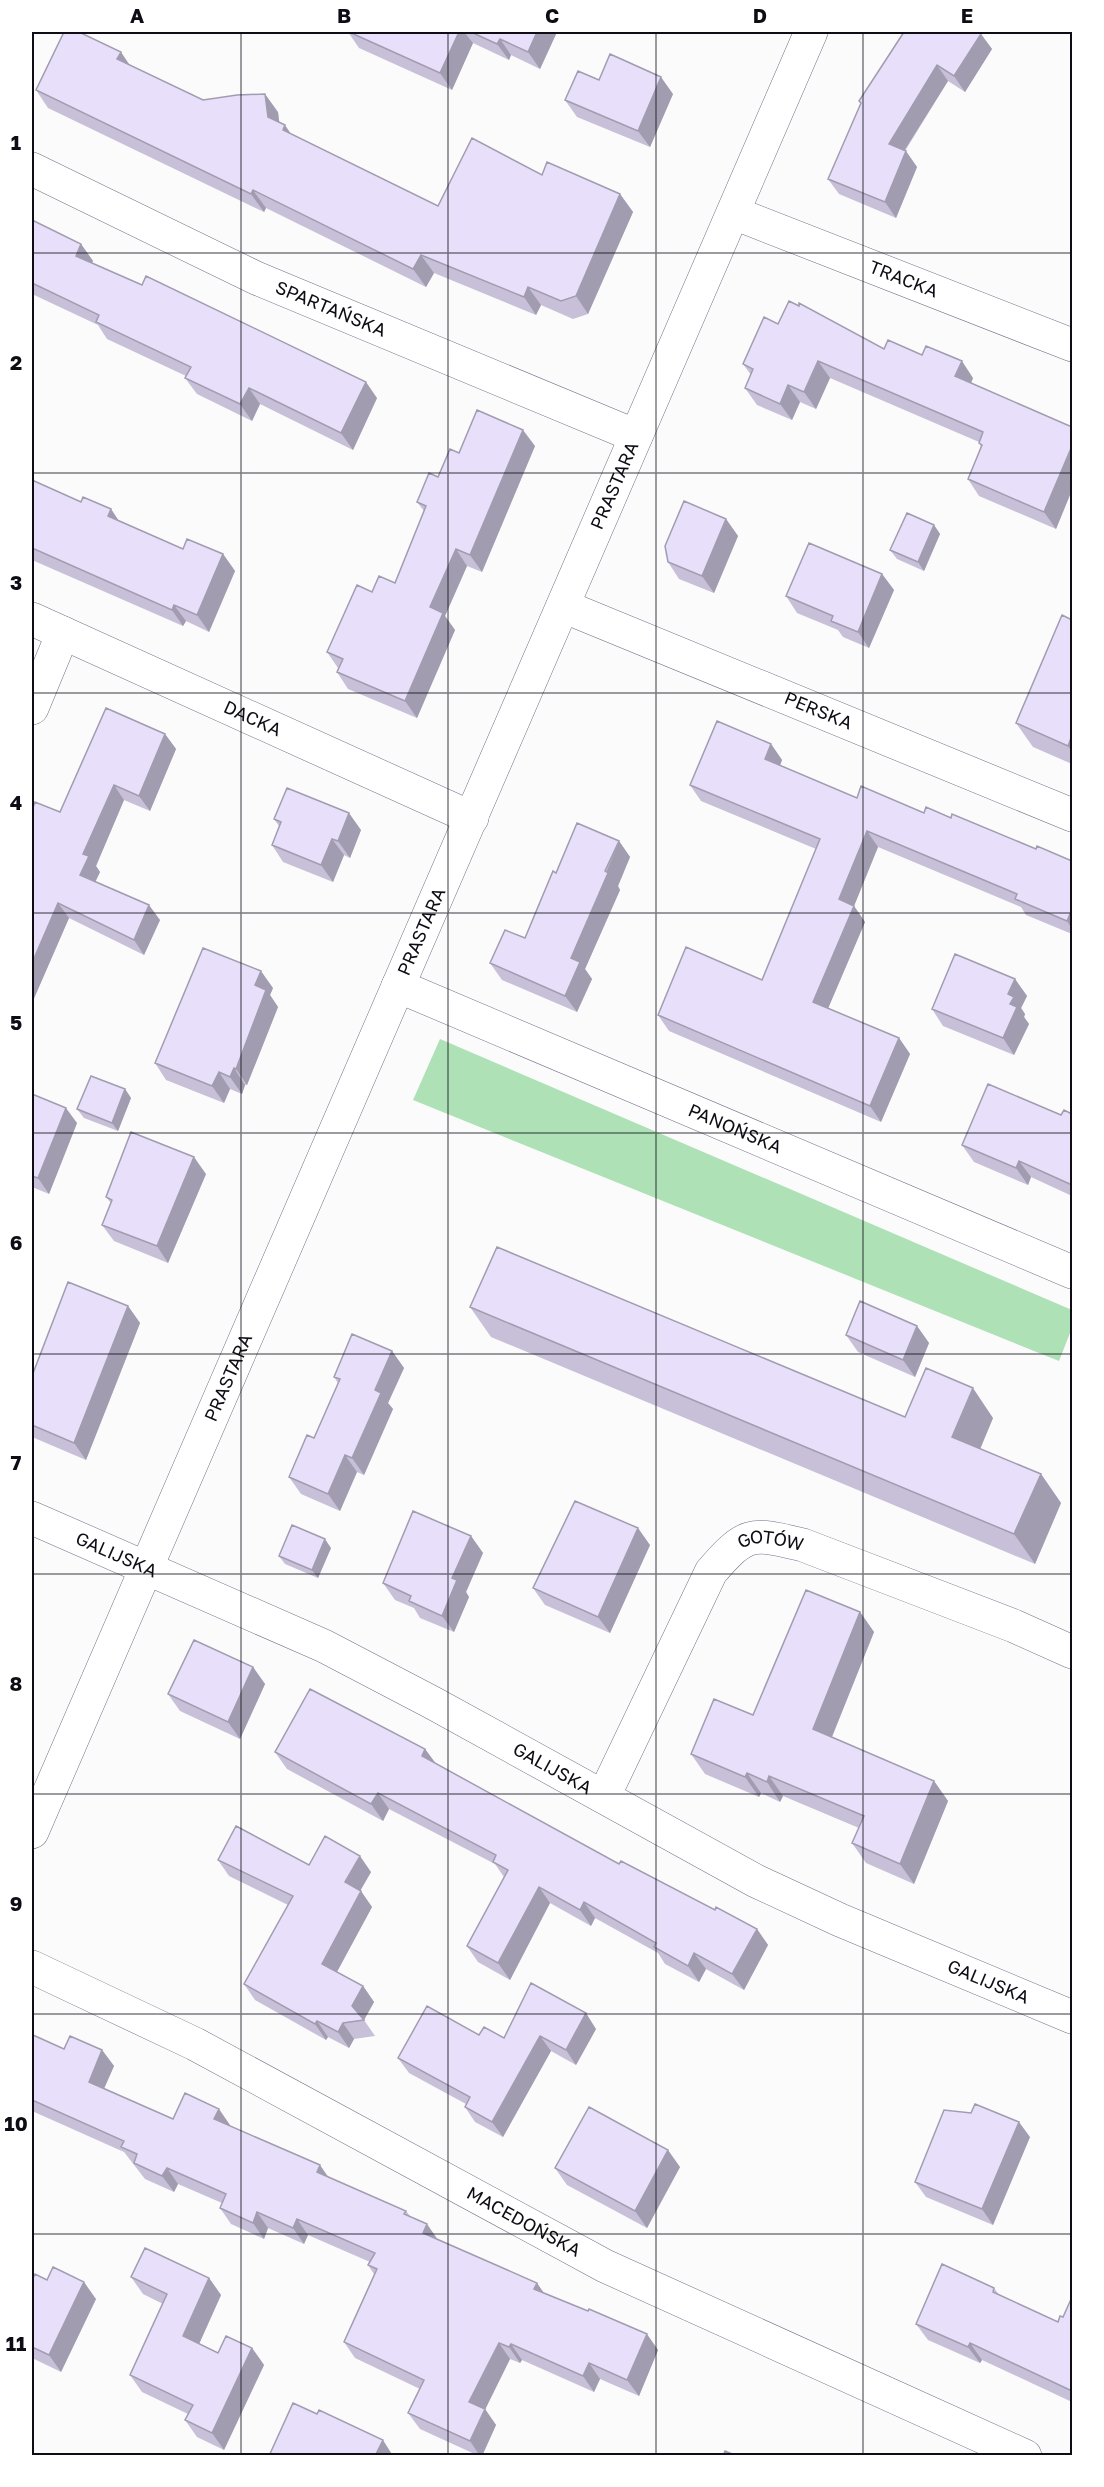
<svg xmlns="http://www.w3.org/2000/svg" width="1104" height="2487" viewBox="0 0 1104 2487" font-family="'Golos Text',sans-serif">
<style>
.green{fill:#aee1b6}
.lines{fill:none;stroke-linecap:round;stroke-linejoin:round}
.minor-casing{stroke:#787088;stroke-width:34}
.minor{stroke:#fff;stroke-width:33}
.wall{fill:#c8c0d8}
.shaded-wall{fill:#a29cb0}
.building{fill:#e8dffb;stroke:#a29cb0;stroke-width:1.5}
.grid{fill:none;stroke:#0f0c15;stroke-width:1.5;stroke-opacity:0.55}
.labels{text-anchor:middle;stroke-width:5;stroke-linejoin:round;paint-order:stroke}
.street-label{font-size:18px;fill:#0f0c15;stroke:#fff}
.neatline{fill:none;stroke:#0f0c15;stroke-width:2}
.grid-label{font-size:20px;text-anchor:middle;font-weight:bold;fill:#0f0c15}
</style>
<rect width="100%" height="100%" fill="#fbfbfb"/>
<!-- green -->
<path class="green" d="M440 1039 1072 1310V1328L1059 1361 413 1100Z"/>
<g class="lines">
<defs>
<g id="minor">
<path id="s1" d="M32 169 256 278 636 436"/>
<path id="s2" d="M734 213 1072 345"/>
<path id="s3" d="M563 606 1072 815"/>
<path id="s4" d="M32 619 472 818"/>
<path d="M32 708 63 633"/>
<path id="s5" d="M398 986 1072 1272"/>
<path id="s6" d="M32 1518 324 1646 433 1703 756 1881 840 1920 1072 2017"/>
<path id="s7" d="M604 1796 711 1572C747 1530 752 1533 803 1545L1014 1626 1072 1652"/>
<path id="s8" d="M32 1832 811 32"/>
<path id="s9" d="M32 1967 195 2044 605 2266 1025 2456"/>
</g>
</defs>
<!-- minor casing -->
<use href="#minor" class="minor-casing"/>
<!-- minor -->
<use href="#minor" class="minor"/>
</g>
<!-- wall -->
<path class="wall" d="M348 32H557L540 69 511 55 509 60 473 43 452 90 359 48Z
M903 32H979L992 49 965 92 948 81 905 151 917 167 896 218 839 194 828 179 861 104 859 101Z
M130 65 203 100 278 112 279 123 291 134 438 206 542 175 620 194 633 212 588 314 573 319 541 305 536 315 434 273 426 287 266 208 264 212 48 108 36 90Z
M599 80 673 94 650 147 577 117 565 100Z
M32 220 81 244 93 261 92 263 377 398 353 450 260 404 252 421 197 394 185 378 186 376 107 339 98 325 32 294Z
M778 324 884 349 973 378 971 383 1072 427V490L1056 529 979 496 968 479 981 447 979 443V442L830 378 816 409 800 402 792 420 757 405 745 388 751 375 743 364Z
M535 446 482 572 467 566 445 616 455 630 417 718 348 689 337 672 338 668 327 652 372 592 395 583 424 511 417 502 459 453Z
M32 480 81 502 111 509 119 521 183 549 223 554 235 571 209 632 186 621 183 626 32 560Z
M726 519 738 536 714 593 679 579 668 562Z
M934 525 940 534 924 571 897 559 890 550Z
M882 574 894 590 869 648 843 637 838 630 797 613 786 596Z
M1072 620V764L1033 747 1016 723Z
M165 734 176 749 150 811 124 800 96 866 100 872 95 882 160 920 144 955 69 918 32 1003 60 812Z
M771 744 782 760 780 766 857 798 951 818 1036 849 1072 861V934L1026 915 1021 907 878 847 854 906 865 922 828 1008 899 1038 910 1054 881 1122 669 1031 658 1015 762 980 816 849 701 801 690 785Z
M274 819 361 830 350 858 344 855 333 882 283 862 272 845 279 826Z
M619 841 630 857 618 886 620 890 585 969 592 979 577 1012 502 980 490 963 525 938 556 873Z
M1015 979 1027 996 1021 1008 1025 1014 1024 1017 1029 1024 1014 1055 943 1026 932 1009Z
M273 988 270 995 278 1007 247 1085H245L242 1094 230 1089 224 1103 166 1080 155 1063Z
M125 1089 131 1098 118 1131 84 1118 77 1109Z
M32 1094 77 1123 49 1194 32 1187Z
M1072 1114V1196L1031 1177 1028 1185 974 1162 962 1145 1061 1115Z
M206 1174 168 1263 114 1241 102 1225 111 1203 106 1197Z
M128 1306 140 1323 86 1460 32 1437V1376Z
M470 1307 905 1417 993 1418 980 1449 1041 1474 1061 1503 1035 1564 491 1337Z
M917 1326 929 1343 915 1377 858 1352 846 1335Z
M392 1351 404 1368 388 1403 393 1409 364 1475 357 1472 340 1511 301 1494 289 1477 314 1438 338 1383 334 1377Z
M471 1536 483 1553 466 1592 469 1597 454 1632 420 1618 414 1608 395 1600 383 1583Z
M650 1545 610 1633 545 1605 533 1588Z
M331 1548 318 1578 285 1564 279 1556Z
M860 1612 874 1632 832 1737 934 1781 948 1801 914 1884 866 1863 852 1843 859 1828 783 1796 780 1802 761 1793 759 1797 705 1774 691 1754 753 1715Z
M253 1667 265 1684 240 1739 180 1711 168 1694Z
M425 1749 435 1763 619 1864 757 1929 768 1945 744 1990 706 1969 699 1982 665 1964 658 1953 595 1918 591 1926 550 1903 510 1980 478 1962 467 1946 504 1877 495 1864 389 1809 383 1821 287 1769 275 1752Z
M218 1860 309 1865 371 1872 360 1891 372 1907 337 1972 363 1986 374 2002 364 2020 375 2036 354 2039 349 2048 328 2037 326 2040 255 2000 244 1984 288 1905 229 1876Z
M596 2029 576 2065 551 2051 503 2137 475 2122 465 2107 466 2104 409 2073 398 2058 479 2035 504 2038Z
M32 2038 64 2049 102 2050 114 2066 104 2088 173 2119 230 2125 229 2126 328 2177 406 2211 410 2216 438 2240 537 2283 543 2293 658 2350 639 2396 600 2379 594 2392 522 2360 520 2363 510 2359 485 2409 496 2425 482 2456H479L420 2429 408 2413 420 2389 355 2358 344 2342 374 2274 368 2265 370 2262 308 2235 304 2244 268 2228 264 2239 231 2224 220 2208 222 2203 178 2184 174 2192 145 2179 124 2152 32 2111Z
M1030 2137 993 2225 926 2197 915 2182Z
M680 2167 647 2228 567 2185 555 2168Z
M131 2277 209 2278 221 2295 199 2344 218 2353 252 2348 264 2365 224 2450 197 2437 185 2420 188 2414 142 2392 130 2375 163 2304 143 2294Z
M32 2280H47L96 2299 61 2372 32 2358Z
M994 2288 999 2295 1058 2322 1063 2317 1072 2297V2402L982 2360 980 2363 928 2340 916 2324Z"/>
<!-- shaded-wall -->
<path class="shaded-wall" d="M459 32H464L473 43 452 90 440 73Z
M537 32H557L540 69 528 52Z
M981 34 992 49 965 92 954 76Z
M500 39 511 55 509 60 497 44Z
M121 52 133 70 117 59Z
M937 65 948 81 899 159 889 144Z
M661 77 673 94 650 147 638 131Z
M265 94 278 112 281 136 268 117Z
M285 125 297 143 283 130Z
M906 151 917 167 896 218 885 202Z
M253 190 266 208 264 212 251 194Z
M620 194 633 212 588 314 576 296Z
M81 244 93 261 87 272 76 256Z
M421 255 434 273 426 287 413 269Z
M528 287 541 305 536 315 524 297Z
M818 361 830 378 816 409 804 392Z
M962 361 973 378 967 393 955 376Z
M366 382 377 398 353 450 341 433Z
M788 385 800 402 792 420 780 404Z
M249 388 260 404 252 421 240 404Z
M523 430 535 446 482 572 470 555Z
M1072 446V490L1056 529 1044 512Z
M111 509 122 526 108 516Z
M726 519 738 536 714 593 702 576Z
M934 525 940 534 924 571 918 562Z
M456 549 467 566 445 616 455 630 417 718 405 701 430 607Z
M223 554 235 571 209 632 197 615Z
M882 574 894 590 869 648 858 632Z
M174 605 186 621 183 626 172 610Z
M165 734 176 749 150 811 139 796Z
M1072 735V752L1068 746Z
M771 744 782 760 776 775 765 759Z
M114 785 124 800 96 866 100 872 91 891 80 875 83 854Z
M349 813 361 830 350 858 338 841Z
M867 831 878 847 854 906 865 922 824 1018 813 1002 839 899Z
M332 839 344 855 333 882 321 865Z
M619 841 630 857 618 886 620 890 585 969 592 979 577 1012 565 996 571 958Z
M58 903 69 918 32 1003V963Z
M149 905 160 920 144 955 134 940Z
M1072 909V929L1067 921Z
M261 971 273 988 270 995 278 1007 247 1085 236 1069 255 985Z
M1015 979 1027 996 1021 1008 1025 1014 1024 1017 1029 1024 1014 1055 1003 1038 1010 1004 1008 994Z
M899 1038 910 1054 881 1122 870 1106Z
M234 1068 245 1085 242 1094 230 1077Z
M219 1072 230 1089 224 1103 212 1086Z
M125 1089 131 1098 118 1131 112 1123Z
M66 1108 77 1123 49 1194 38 1178Z
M194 1157 206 1174 168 1263 157 1246Z
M1019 1161 1031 1177 1028 1185 1016 1168Z
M128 1306 140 1323 86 1460 74 1443Z
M917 1326 929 1343 915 1377 903 1360Z
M392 1351 404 1368 388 1403 393 1409 364 1475 352 1458 375 1390Z
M973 1388 993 1418 973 1466 952 1437Z
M345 1455 357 1472 340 1511 328 1494Z
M1041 1474 1061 1503 1035 1564 1014 1534Z
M638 1528 650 1545 610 1633 598 1617Z
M471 1536 483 1553 466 1592 469 1597 454 1632 442 1616 452 1578Z
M325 1539 331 1548 318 1578 312 1570Z
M860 1612 874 1632 827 1749 813 1729Z
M253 1667 265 1684 240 1739 228 1722Z
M425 1749 437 1765 422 1756Z
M747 1773 761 1793 759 1797 745 1777Z
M769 1776 783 1796 780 1802 767 1782Z
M934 1781 948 1801 914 1884 900 1864Z
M378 1793 389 1809 383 1821 371 1804Z
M360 1856 371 1872 356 1898 345 1882Z
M539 1887 550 1903 510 1980 498 1963Z
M361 1891 372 1907 333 1979 322 1964Z
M584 1902 595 1918 591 1926 580 1910Z
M757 1929 768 1945 744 1990 732 1974Z
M694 1953 706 1969 699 1982 688 1966Z
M363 1986 374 2002 364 2020 352 2006Z
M586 2013 596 2029 576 2065 566 2050Z
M317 2021 328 2037 326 2040 315 2024Z
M343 2023 354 2039 349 2048 338 2032Z
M540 2036 551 2051 503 2137 492 2122Z
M102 2050 114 2066 100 2098 89 2082Z
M219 2109 230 2125 225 2135 214 2119Z
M1019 2122 1030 2137 993 2225 982 2209Z
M668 2150 680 2167 647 2228 635 2211Z
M320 2165 331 2181 317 2172Z
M167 2168 178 2184 174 2192 162 2176Z
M257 2212 268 2228 264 2239 253 2223Z
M297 2219 308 2235 304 2244 293 2228Z
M427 2224 438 2240 434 2249 423 2233Z
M209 2278 221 2295 195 2353 183 2336Z
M84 2282 96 2299 61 2372 49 2355Z
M537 2283 548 2299 534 2289Z
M647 2334 658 2350 639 2396 627 2380Z
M499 2343 510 2359 481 2418 469 2402Z
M970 2343 982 2360 980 2363 968 2347Z
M511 2344 522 2360 520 2363 509 2347Z
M252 2348 264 2365 224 2450 212 2433Z
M589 2363 600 2379 594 2392 583 2376Z
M485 2409 496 2425 482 2456H480L470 2441Z
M383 2440 393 2456H375Z"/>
<!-- building -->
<path class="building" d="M64 32H79L121 52 117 59 203 100 237 95 265 94 268 117 285 125 283 130 438 206 472 138 542 175 547 162 620 194 576 296 561 301 528 287 524 297 421 255 413 269 253 190 251 194 36 90Z
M349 32H459L440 73Z
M471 32H537L528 52 500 39 497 44Z
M904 32H977L981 34 954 76 937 65 889 144 906 151 885 202 828 179 861 103 859 101Z
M610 54 661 77 638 131 565 100 578 71 599 80Z
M32 220 81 244 76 256 142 285 146 276 366 382 341 433 249 388 240 404 185 378 191 367 96 322 99 315 32 283Z
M789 301 799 306V303L884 349 888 340 922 355 926 346 962 361 955 376 1072 427V446L1044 512 968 479 982 445 979 443 983 432 818 361 804 392 788 385 780 404 745 388 753 369 743 364 764 317 778 324Z
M477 410 523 430 470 555 456 549 430 607 443 613 405 701 337 672 343 659 327 652 357 585 372 592 379 576 395 583 426 506 417 502 429 473 438 477 450 449 459 453Z
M32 480 81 502 83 497 111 509 108 516 183 549 187 539 223 554 197 615 174 605 172 610 32 548Z
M684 501 726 519 702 576 668 562 665 546Z
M907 513 934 525 918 562 890 550Z
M809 543 882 574 858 632 831 621 833 616 786 596Z
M1062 615 1072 620V735L1068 746 1016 723Z
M106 708 165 734 139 796 114 785 83 854 89 856 80 875 149 905 134 940 58 903 32 963V810L35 802 60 812Z
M717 721 771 744 765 759 857 798 861 786 924 813 926 807 951 818 952 814 1036 849 1037 846 1072 861V910V909L1067 921 1015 899 1017 894 867 831 839 899 854 906 813 1002 899 1038 870 1106 658 1015 686 947 762 980 820 839 690 785Z
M287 788 349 813 338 841 332 839 321 865 272 845 281 822 274 819Z
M577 823 619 841 605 871 608 873 571 958 580 962 565 996 490 963 505 930 525 938 553 871 556 873Z
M203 948 261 971 255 985 266 990 236 1069 234 1068 230 1077 219 1072 212 1086 155 1063Z
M955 954 1015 979 1008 994 1014 997 1010 1004 1017 1007 1003 1038 932 1009Z
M91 1076 125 1089 112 1123 77 1109Z
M988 1084 1061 1115 1064 1110 1072 1114V1185L1019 1161 1016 1168 962 1145Z
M32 1094 66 1108 38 1178 32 1176Z
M131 1132 194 1157 157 1246 102 1225 112 1200 106 1197Z
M497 1247 905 1417 926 1368 973 1388 952 1437 1041 1474 1014 1534 470 1307Z
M68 1282 128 1306 74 1443 32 1425V1376Z
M860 1301 917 1326 903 1360 846 1335Z
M352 1334 392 1351 375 1390 381 1393 352 1458 345 1455 328 1494 289 1477 307 1435 314 1438 340 1379 334 1377Z
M575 1501 638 1528 598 1617 533 1588Z
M413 1511 471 1536 452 1578 457 1580 442 1616 409 1601 411 1596 383 1583Z
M292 1525 325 1539 312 1570 279 1556Z
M806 1590 860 1612 813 1729 934 1781 900 1864 852 1843 864 1816 769 1776 767 1782 747 1773 745 1777 691 1754 714 1699 753 1715Z
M194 1640 253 1667 228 1722 168 1694Z
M310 1689 425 1749 422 1756 619 1864 621 1861 715 1910 716 1907 757 1929 732 1974 694 1953 688 1966 654 1947 656 1943 584 1902 580 1910 539 1887 498 1963 467 1946 508 1870 493 1862 496 1855 378 1793 371 1804 275 1752Z
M236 1826 309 1865 325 1836 360 1856 345 1882 361 1891 322 1964 363 1986 352 2006 364 2020 343 2023 338 2032 317 2021 315 2024 244 1984 293 1896 218 1860Z
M531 1983 586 2013 566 2050 540 2036 492 2122 465 2107 470 2097 398 2058 427 2006 479 2035 484 2027 504 2038Z
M33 2035 64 2049 70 2036 102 2050 89 2082 173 2119 185 2093 219 2109 214 2119 320 2165 317 2172 406 2211 404 2214 427 2224 423 2233 537 2283 534 2289 588 2311 589 2309 647 2334 627 2380 589 2363 583 2376 511 2344 509 2347 499 2343 469 2402 485 2409 470 2441 408 2413 424 2380 344 2342 377 2269 368 2265 375 2253 297 2219 293 2228 257 2212 253 2223 220 2208 226 2194 167 2168 162 2176 134 2163 137 2154 121 2147 124 2141 32 2100V2038Z
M975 2104 1019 2122 982 2209 915 2182 944 2110 971 2113Z
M589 2107 668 2150 635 2211 555 2168Z
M145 2248 209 2278 183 2336 218 2353 226 2336 252 2348 212 2433 185 2420 193 2405 130 2375 167 2294 131 2277Z
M942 2264 994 2288 993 2292 1058 2322 1060 2316 1063 2317 1072 2297V2391L970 2343 968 2347 916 2324Z
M53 2267 84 2282 49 2355 32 2347V2280L35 2274 47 2280Z
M293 2403 317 2414 319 2410 383 2440 375 2456H269Z
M725 2451 737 2456H723Z"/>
<!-- grid -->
<path class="grid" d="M241 32V2456M448 32V2456M656 32V2456M863 32V2456M32 253H1072M32 473H1072M32 693H1072M32 913H1072M32 1133H1072M32 1354H1072M32 1574H1072M32 1794H1072M32 2014H1072M32 2234H1072"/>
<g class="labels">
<!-- street labels -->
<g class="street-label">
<text dy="6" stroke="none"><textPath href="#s2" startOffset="182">TRACKA</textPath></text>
<text dy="6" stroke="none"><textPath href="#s1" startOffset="330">SPARTAŃSKA</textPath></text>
<text dy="6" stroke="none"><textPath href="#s8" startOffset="1467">PRASTARA</textPath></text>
<text dy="6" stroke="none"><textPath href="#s3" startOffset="276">PERSKA</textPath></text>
<text dy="6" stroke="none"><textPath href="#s4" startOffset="242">DACKA</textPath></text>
<text dy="6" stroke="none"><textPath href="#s8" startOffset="981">PRASTARA</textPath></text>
<text dy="6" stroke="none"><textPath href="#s5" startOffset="366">PANOŃSKA</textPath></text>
<text dy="6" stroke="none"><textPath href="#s8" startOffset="495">PRASTARA</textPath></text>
<text dy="6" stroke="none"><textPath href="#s7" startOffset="321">GOTÓW</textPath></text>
<text dy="6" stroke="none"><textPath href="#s6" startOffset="92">GALIJSKA</textPath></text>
<text dy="6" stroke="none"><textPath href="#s6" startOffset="578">GALIJSKA</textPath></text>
<text dy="6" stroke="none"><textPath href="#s6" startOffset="1064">GALIJSKA</textPath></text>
<text dy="6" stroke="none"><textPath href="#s9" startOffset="554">MACEDOŃSKA</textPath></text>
</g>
</g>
<!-- border -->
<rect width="1104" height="2487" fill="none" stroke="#ffffff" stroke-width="66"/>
<rect x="33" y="33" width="1038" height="2421" class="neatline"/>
<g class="grid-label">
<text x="137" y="23">A</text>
<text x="344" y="23">B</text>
<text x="552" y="23">C</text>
<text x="760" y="23">D</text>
<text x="967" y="23">E</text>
<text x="16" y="150">1</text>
<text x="16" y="370">2</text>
<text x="16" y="590">3</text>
<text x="16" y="810">4</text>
<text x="16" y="1030">5</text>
<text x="16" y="1250">6</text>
<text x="16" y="1470">7</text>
<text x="16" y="1691">8</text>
<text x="16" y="1911">9</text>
<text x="16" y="2131">10</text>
<text x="16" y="2351">11</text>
</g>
</svg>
